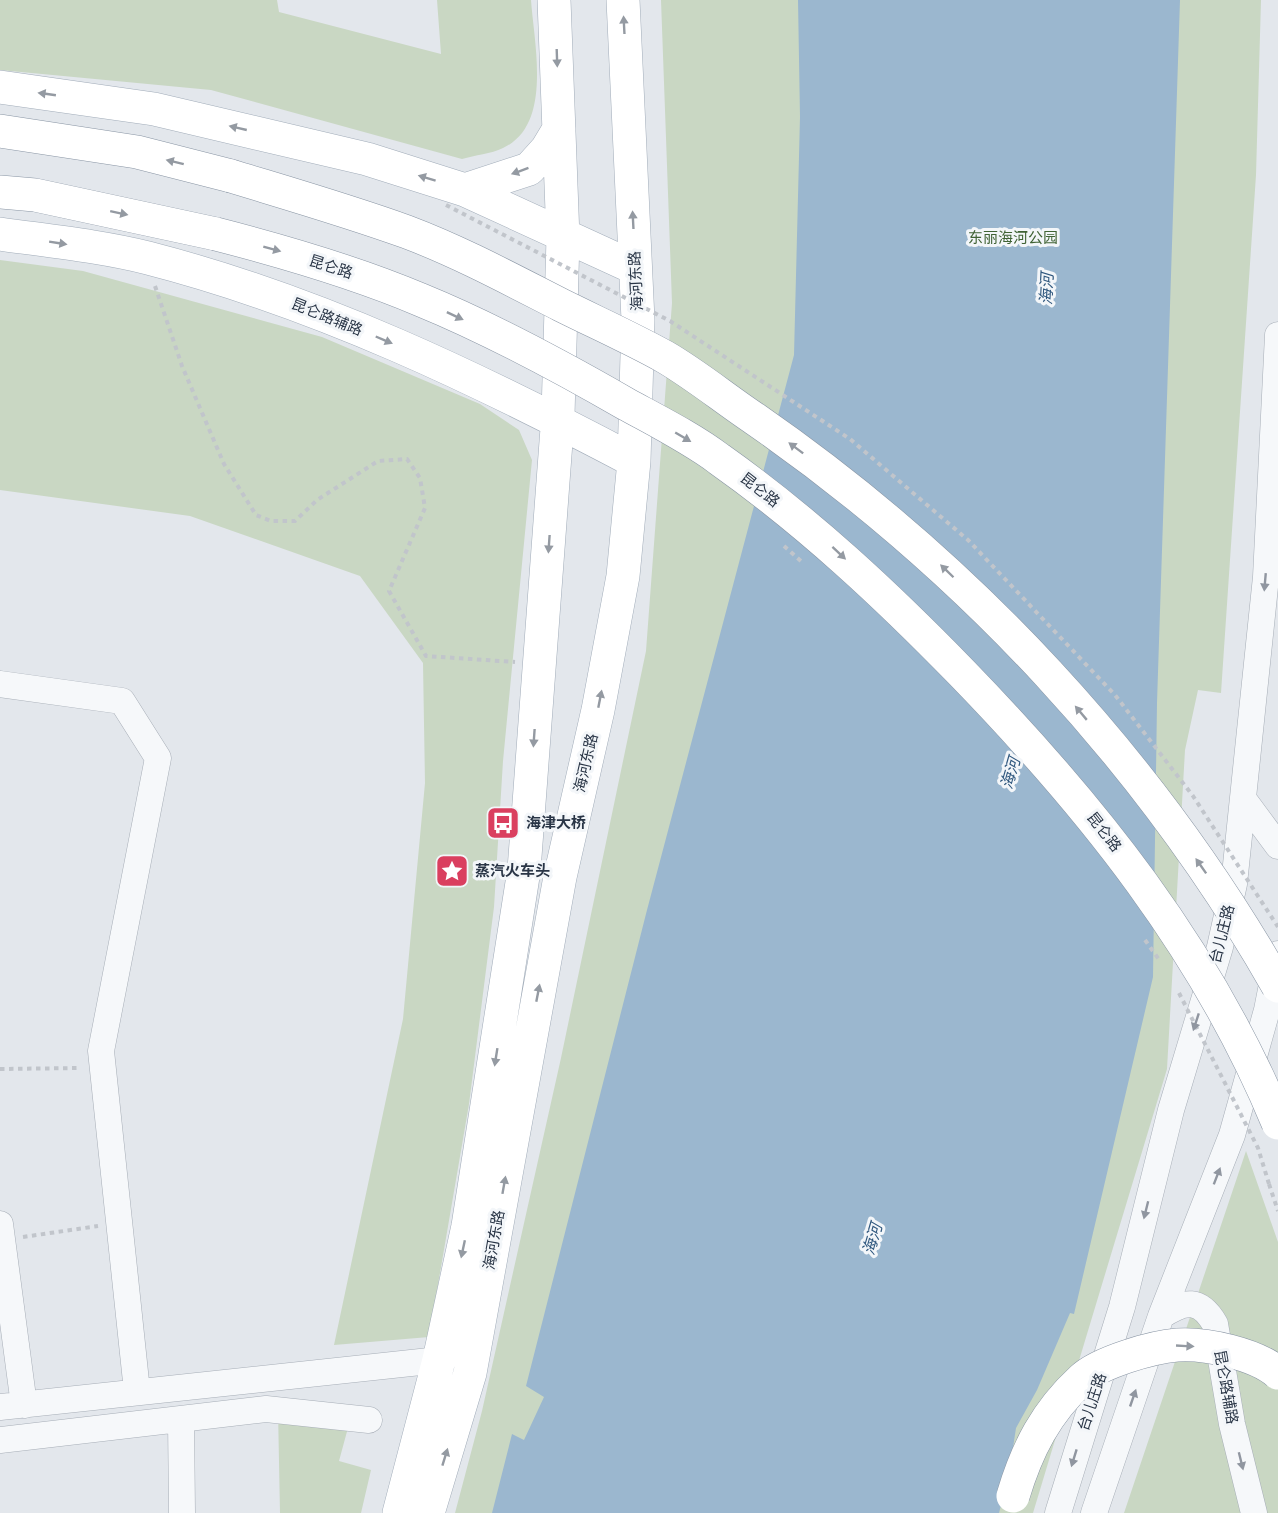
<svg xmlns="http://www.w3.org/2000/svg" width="1278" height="1513" viewBox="0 0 1278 1513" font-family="'Fira Sans','Noto Sans SC',sans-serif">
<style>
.green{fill:#c9d7c3}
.water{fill:#9bb7cf}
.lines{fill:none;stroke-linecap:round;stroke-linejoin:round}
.minor-casing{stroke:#a7aeb7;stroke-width:27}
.major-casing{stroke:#a1acb9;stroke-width:34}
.highway-casing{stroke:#8995a4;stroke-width:34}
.path{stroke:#c1c5cb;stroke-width:4;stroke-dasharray:4.5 4.5;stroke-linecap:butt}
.minor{stroke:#f6f8fa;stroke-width:26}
.major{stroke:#fff;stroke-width:33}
.highway{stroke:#fff;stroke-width:33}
.highway-bridge-casing{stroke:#8995a4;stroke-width:34;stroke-linecap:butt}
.path-bridge{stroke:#c1c5cb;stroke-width:4;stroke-dasharray:4.5 4.5;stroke-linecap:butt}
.highway-bridge{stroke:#fff;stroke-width:33}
.oneway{fill:#949aa2}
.oneway2{fill:#9096a0}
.labels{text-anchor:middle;stroke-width:6;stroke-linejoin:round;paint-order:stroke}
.park-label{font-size:15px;fill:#406335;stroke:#f3f6f9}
.street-label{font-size:15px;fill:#293546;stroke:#f3f6f9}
.poi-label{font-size:15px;font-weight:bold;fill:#293546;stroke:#f3f6f9;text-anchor:start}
.water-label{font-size:16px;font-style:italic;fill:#2f577e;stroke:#f3f6f9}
</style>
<rect width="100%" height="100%" fill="#e3e7ec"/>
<!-- green -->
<path class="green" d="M0 0H277L279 12 441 54 437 0H531C534 44 553 125 503 148 491 154 475 155 462 159L211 90 0 70Z
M661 0H1261L1256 175 1221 693 1198 690 1185 750 1167 1069 1033 1513H455L482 1411 561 1058 646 651 672 303Z
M0 260 83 271 322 337 480 404 519 430 532 460 503 761 494 907 469 1104 429 1337 334 1345 403 1019 425 783 423 663 360 576 190 516 0 490Z
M1246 1151 1278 1242V1513H1124Z
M278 1410 352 1413 339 1461 371 1470 361 1513H280Z"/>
<!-- water -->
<path class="water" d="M798 0H1180L1157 703 1153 977 1074 1314 1070 1313 1037 1390 1016 1428 1009 1474 999 1513H492L512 1434 524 1440 544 1397 526 1386 647 910 794 355 800 117Z"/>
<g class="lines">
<defs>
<path id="minor" d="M0 684 122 701 158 758 101 1051 137 1391
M1244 800 1278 846
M0 1224 24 1405
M1161 1316C1185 1300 1200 1298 1215 1324L1232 1424 1254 1513
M0 1407 439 1360
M181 1419 182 1513
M0 1440 266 1409 369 1420
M1058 1513 1122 1307 1171 1110 1220 947 1234 884 1266 577 1278 335
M1094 1513 1161 1316 1232 1135 1267 1010 1278 954"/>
<path id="major" d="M0 87 154 109 367 159 465 190 635 268
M465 190 529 169 547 149 559 129
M0 234C49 241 100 246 148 258 319 302 479 379 634 461
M399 1513 439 1360 468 1226 524 870 558 415 563 238 554 0
M428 1513 470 1373 560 877 598 710 623 576 634 461 638 320 623 0"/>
<path id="highway" d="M0 131 137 152 231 176
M0 192 35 195 216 234"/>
</defs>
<!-- minor casing -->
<use href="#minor" class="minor-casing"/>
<!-- major casing -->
<use href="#major" class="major-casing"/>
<!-- highway casing -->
<use href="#highway" class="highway-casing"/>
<!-- path -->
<path class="path" d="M155 286 182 366 224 464 256 515 271 521H295L317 500 378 461 407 459 420 478 425 508 389 591 426 656 515 662
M0 1069 80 1068
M1269 1184 1278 1211
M23 1237 98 1226"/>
<!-- minor -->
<use href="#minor" class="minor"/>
<!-- major -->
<use href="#major" class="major"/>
<!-- highway -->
<use href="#highway" class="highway"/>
<defs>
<path id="highway-bridge" d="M231 176C290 194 349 211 407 232 460 252 510 279 561 305 595 322 631 338 665 357 696 375 725 399 755 419 967 566 1150 761 1278 986
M216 234C286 252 355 272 421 300 492 329 560 366 626 404 657 421 691 438 719 459 808 522 886 595 962 673 1092 807 1206 949 1278 1123
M1013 1496C1027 1449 1046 1412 1082 1379 1100 1362 1153 1347 1177 1345 1206 1343 1256 1354 1278 1373"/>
</defs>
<!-- highway-bridge casing -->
<use href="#highway-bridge" class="highway-bridge-casing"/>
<!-- path-bridge -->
<path class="path-bridge" d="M446 205 670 321 850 439 968 540 1115 695 1193 796 1278 927
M784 546 801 561
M1145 940 1160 961
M1179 993 1258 1148 1269 1184"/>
<!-- highway-bridge -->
<use href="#highway-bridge" class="highway-bridge"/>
</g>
<!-- one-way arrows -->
<defs><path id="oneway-solid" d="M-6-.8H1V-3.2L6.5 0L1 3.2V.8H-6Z" transform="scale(1.5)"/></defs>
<g class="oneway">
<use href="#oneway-solid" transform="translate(624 25) rotate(-93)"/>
<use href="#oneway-solid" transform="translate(557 58) rotate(88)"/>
<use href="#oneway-solid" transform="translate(47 94) rotate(-172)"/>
<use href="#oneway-solid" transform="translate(238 128) rotate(-167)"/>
<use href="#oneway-solid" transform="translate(175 162) rotate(-166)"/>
<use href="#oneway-solid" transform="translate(520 171) rotate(160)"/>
<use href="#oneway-solid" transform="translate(427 178) rotate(-163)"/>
<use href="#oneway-solid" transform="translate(119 213) rotate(12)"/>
<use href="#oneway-solid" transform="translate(633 220) rotate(-93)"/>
<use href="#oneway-solid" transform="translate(58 243) rotate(9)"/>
<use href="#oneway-solid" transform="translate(272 249) rotate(15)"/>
<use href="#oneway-solid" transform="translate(455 316) rotate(25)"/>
<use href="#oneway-solid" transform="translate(384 340) rotate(23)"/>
<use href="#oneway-solid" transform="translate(683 437) rotate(30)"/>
<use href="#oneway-solid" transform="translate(796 448) rotate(-143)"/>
<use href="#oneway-solid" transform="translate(549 544) rotate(94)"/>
<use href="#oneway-solid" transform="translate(839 553) rotate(43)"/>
<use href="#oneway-solid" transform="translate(947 571) rotate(-136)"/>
<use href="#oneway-solid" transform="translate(600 699) rotate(-79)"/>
<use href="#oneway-solid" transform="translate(1081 713) rotate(-130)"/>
<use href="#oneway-solid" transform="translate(534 738) rotate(94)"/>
<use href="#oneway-solid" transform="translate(1201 866) rotate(-125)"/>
<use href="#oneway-solid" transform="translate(538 993) rotate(-79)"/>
<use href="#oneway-solid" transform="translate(496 1057) rotate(99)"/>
<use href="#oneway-solid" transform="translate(504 1185) rotate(-80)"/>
<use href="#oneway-solid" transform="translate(463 1249) rotate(102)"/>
<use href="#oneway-solid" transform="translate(1185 1346) rotate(3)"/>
<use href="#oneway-solid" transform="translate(445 1457) rotate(-73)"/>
</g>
<g class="oneway2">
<use href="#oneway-solid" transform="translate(1265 582) rotate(95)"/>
<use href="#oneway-solid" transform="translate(1196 1022) rotate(108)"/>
<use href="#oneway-solid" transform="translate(1217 1176) rotate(-69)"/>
<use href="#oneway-solid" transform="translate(1146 1210) rotate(104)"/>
<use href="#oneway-solid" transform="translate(1133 1398) rotate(-71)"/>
<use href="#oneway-solid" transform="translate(1074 1458) rotate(107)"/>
<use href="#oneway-solid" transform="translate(1241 1461) rotate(76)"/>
</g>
<!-- icons -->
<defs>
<symbol id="bus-square" viewBox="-11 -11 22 22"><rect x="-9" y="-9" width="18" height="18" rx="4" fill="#da3f5f" stroke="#f3f6f9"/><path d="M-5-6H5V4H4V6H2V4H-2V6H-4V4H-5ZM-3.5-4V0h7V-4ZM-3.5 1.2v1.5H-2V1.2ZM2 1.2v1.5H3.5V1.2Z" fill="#fff"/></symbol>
<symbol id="sight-square" viewBox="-11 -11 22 22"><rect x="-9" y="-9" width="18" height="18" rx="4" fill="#da3f5f" stroke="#f3f6f9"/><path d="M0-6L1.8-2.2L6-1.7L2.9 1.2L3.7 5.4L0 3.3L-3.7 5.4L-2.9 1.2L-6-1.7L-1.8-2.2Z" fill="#fff"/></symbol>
</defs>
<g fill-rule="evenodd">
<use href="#bus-square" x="484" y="804" width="38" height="38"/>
<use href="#sight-square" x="433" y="852" width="38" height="38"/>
</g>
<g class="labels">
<!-- park labels -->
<g class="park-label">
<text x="1013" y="243">东丽海河公园</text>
</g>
<!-- street labels -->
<g class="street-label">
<text transform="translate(331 267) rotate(18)" y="5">昆仑路</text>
<text transform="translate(636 281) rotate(-93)" y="5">海河东路</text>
<text transform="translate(327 317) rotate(22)" y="5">昆仑路辅路</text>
<text transform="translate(760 490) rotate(38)" y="5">昆仑路</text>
<text transform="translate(586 763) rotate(-77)" y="5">海河东路</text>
<text transform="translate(1104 832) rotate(52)" y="5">昆仑路</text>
<text transform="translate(1222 934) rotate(-76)" y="5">台儿庄路</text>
<text transform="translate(494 1240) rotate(-80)" y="5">海河东路</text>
<text transform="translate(1226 1387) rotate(80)" y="5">昆仑路辅路</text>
<text transform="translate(1092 1402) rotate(-72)" y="5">台儿庄路</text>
</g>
<!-- poi labels -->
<g class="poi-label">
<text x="526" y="828">海津大桥</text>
<text x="475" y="876">蒸汽火车头</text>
</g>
<!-- water labels -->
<g class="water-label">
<text transform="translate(1046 289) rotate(-87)" y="6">海河</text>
<text transform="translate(1010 773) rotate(-74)" y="6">海河</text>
<text transform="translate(872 1239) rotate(-74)" y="6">海河</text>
</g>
</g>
</svg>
